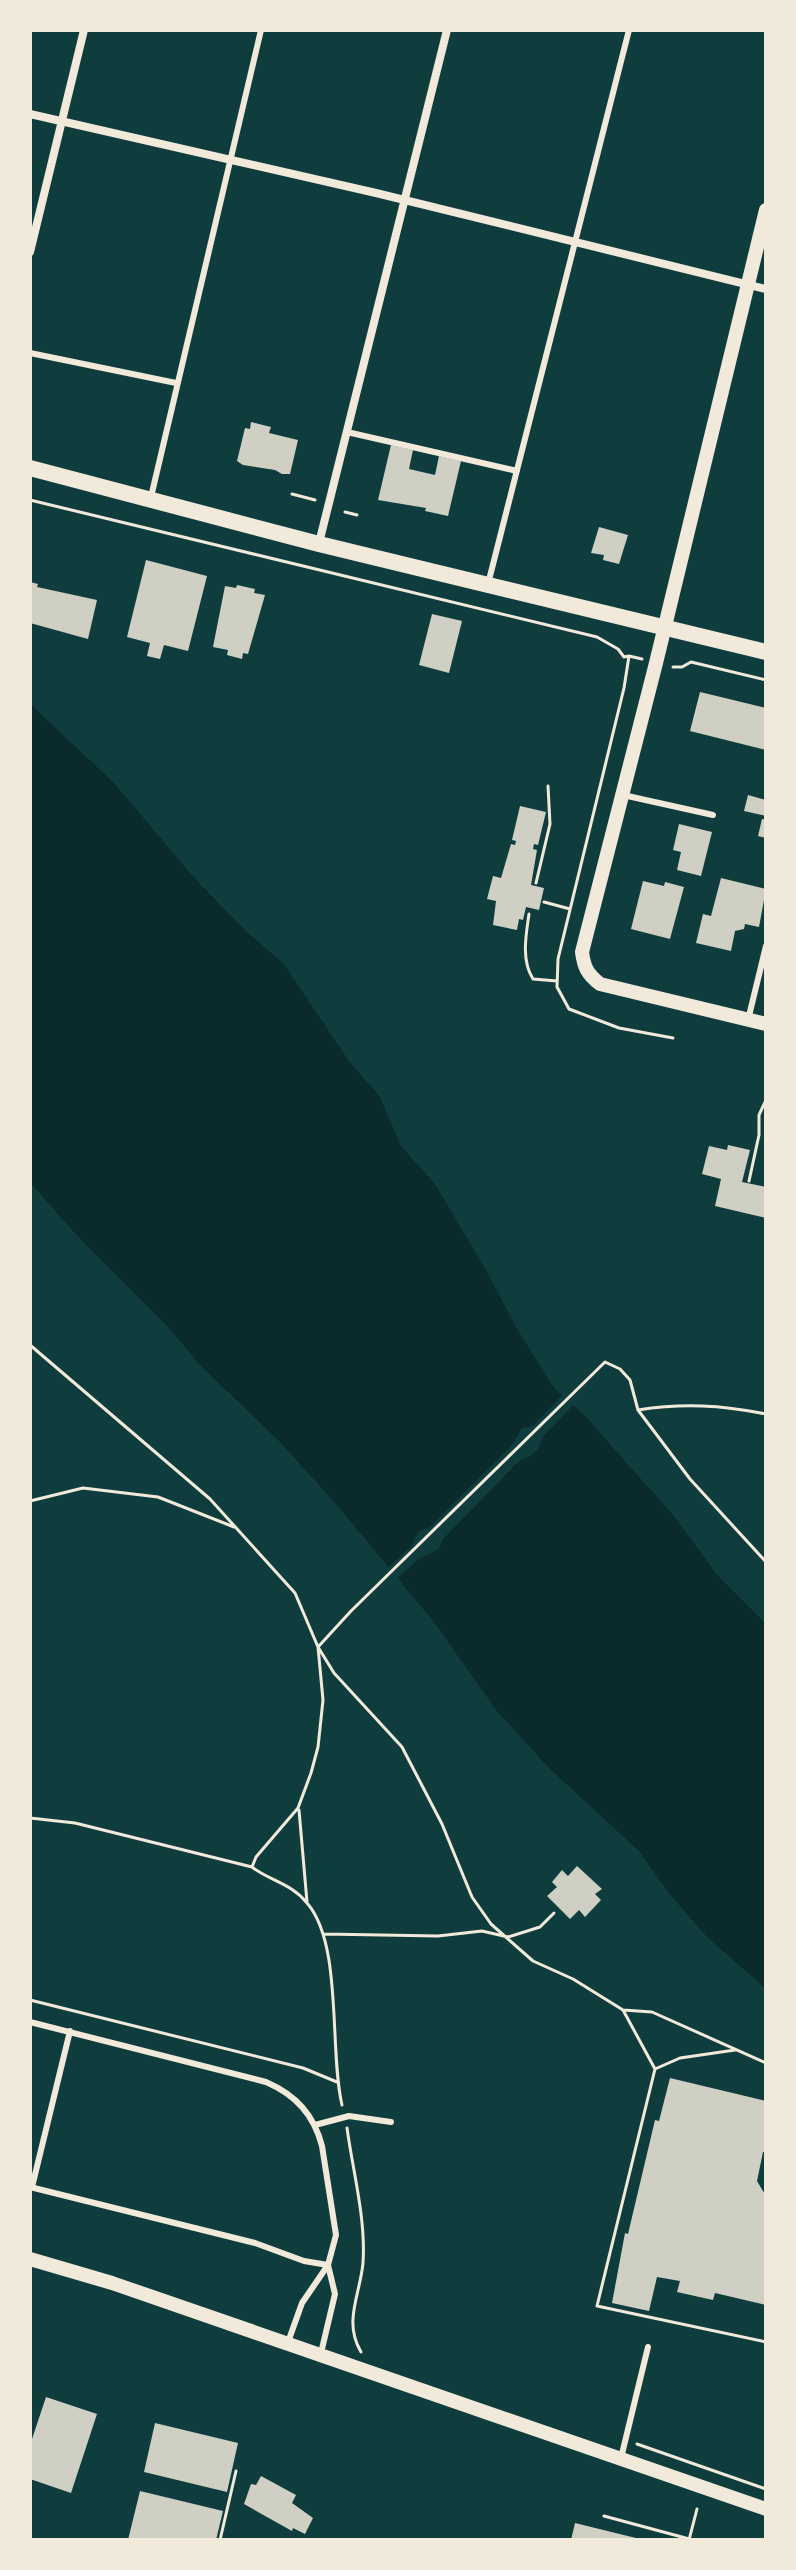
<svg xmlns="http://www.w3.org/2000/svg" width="796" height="2570" viewBox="0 0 796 2570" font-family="'Source Sans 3',sans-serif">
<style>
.water{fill:#0a2a2b}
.pier{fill:#0f3d3e}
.building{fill:#cfcfc3}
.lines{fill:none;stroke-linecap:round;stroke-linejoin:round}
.path{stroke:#f1e9da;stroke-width:3}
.service{stroke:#f1e9da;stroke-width:6}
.minor{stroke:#f1e9da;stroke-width:8}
.tertiary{stroke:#f1e9da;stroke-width:14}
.secondary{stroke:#f1e9da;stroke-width:16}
</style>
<rect width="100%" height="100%" fill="#0f3d3e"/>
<!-- water -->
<path class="water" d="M30 704 112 781 198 882 249 934 283 963 349 1061 380 1097 401 1146 435 1184 486 1270 516 1327 554 1388 585 1416 673 1515 718 1576 766 1624V1989L708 1938 671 1896 639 1851 550 1769 497 1711 433 1621 337 1505 281 1443 200 1365 168 1327 73 1231 30 1182Z"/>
<!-- pier -->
<path class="pier" d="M565 1392 576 1402 544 1436 538 1449 529 1457 520 1460 443 1539 439 1549 419 1559 394 1581 385 1570 411 1546 418 1532 430 1527 512 1445 522 1428 533 1426Z"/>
<!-- building -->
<path class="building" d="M251 422 271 427 269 433 298 440 290 474H282L275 470 243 465 237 461 245 428 250 429Z
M391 445 413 450 409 469 435 475 439 456 461 461 448 516 425 511 426 508 378 500Z
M599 527 628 535 619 564 603 560 604 555 591 553Z
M146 560 207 576 188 651 164 645 160 659 147 656 150 643 127 637Z
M30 582 38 584 37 587 97 600 88 639 30 623Z
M237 585 255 589 254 593 265 595 248 654 243 653 242 659 227 655 228 650 213 647 225 586 236 588Z
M432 614 462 621 449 673 419 665Z
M700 692 766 708V750L690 731Z
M748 795 766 800V816L744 811Z
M520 806 546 812 538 845 534 844 533 849 537 850 531 885 544 888 539 910 526 907 523 920 519 919 517 930 493 925 496 901 487 899 493 876 501 878 511 844 515 845 516 841 512 840Z
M762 819 766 820V838L758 836Z
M679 824 712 832 701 876 677 870 681 852 673 850Z
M721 878 766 889 759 927 745 924 744 929 735 931 731 951 696 943 703 914 711 916Z
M643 881 664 886 665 882 684 887 670 939 631 929Z
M728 1145 750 1150 742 1182 766 1187V1218L715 1206 721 1179 702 1174 709 1146 727 1150Z
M577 1866 602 1889 595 1894 601 1900 585 1917 579 1910 570 1919 547 1896 557 1887 552 1882 562 1870 568 1876Z
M670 2078 766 2101V2152H763L757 2181 766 2196V2305L715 2293 713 2300 677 2292 680 2281 657 2277 649 2311 612 2303 625 2233 628 2234 655 2120 659 2121Z
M46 2397 97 2414 71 2493 30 2479V2445Z
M155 2423 238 2443 227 2492 144 2472Z
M261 2476 296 2495 292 2503 313 2518 305 2534 293 2528 292 2531 244 2504 251 2484 256 2485Z
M140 2491 223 2511 216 2540H128Z
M575 2523 640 2539V2540H571Z"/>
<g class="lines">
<!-- path -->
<path class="path" d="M292 494 315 500
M30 500 597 637 618 649 624 657 629 656 642 659
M345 512 357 515
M629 656 624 688 558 959 557 987 569 1009 619 1028 673 1038
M673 667H682L691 662 766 680
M536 883 550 824 548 786
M544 902 570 909
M529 914C526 935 521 960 533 979L557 981
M749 1181 759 1135V1115L766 1100
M30 1345 210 1499 295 1593 318 1647 334 1673 402 1747 442 1824 472 1897 491 1924 533 1961 573 1979 623 2010 652 2012 766 2063
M638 1410C683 1403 721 1405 766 1414
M30 1501 83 1488 158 1497 234 1527
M299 1810 307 1902
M30 1818 75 1823 252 1867C270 1881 291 1883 307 1903 343 1944 329 2051 342 2105
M252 1867 256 1857 298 1808 311 1773 318 1747 323 1700 318 1647 351 1611 605 1362 620 1369 630 1380 638 1410 690 1479 766 1562
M324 1934 438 1936 482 1931 508 1937 540 1927 554 1913
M30 2000 303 2068 337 2082
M623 2010 655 2069 597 2306 766 2342
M655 2069 680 2058 735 2050
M347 2128C353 2172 366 2219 363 2263 360 2295 343 2322 361 2352
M637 2444 766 2489
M604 2516 693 2540
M220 2540 236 2471
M689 2540 697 2509"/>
<!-- service -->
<path class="service" d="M30 353 176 383
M347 432 517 471
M151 497 261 30
M488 584 629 30
M623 795 713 815
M748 1020 766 946
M30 2022 266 2082C296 2095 314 2115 322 2146L336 2235 328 2265 302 2303 287 2345
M315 2125 349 2116 391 2122
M30 2187 255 2243 304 2261 328 2265
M32 2187 70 2031
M321 2353 335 2294 328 2265
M621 2458 648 2347"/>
<!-- minor -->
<path class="minor" d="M30 114 376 193 766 289
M30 252 84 30
M319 543 447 30"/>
<!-- tertiary -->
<path class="tertiary" d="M766 210 656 663 582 952C584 967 587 974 600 984L766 1024
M30 2259 112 2283 766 2509"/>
<!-- secondary -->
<path class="secondary" d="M30 468 319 544 766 652"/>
</g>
<!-- border -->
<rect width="796" height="2570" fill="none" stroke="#f1e9da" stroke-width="64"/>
</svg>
